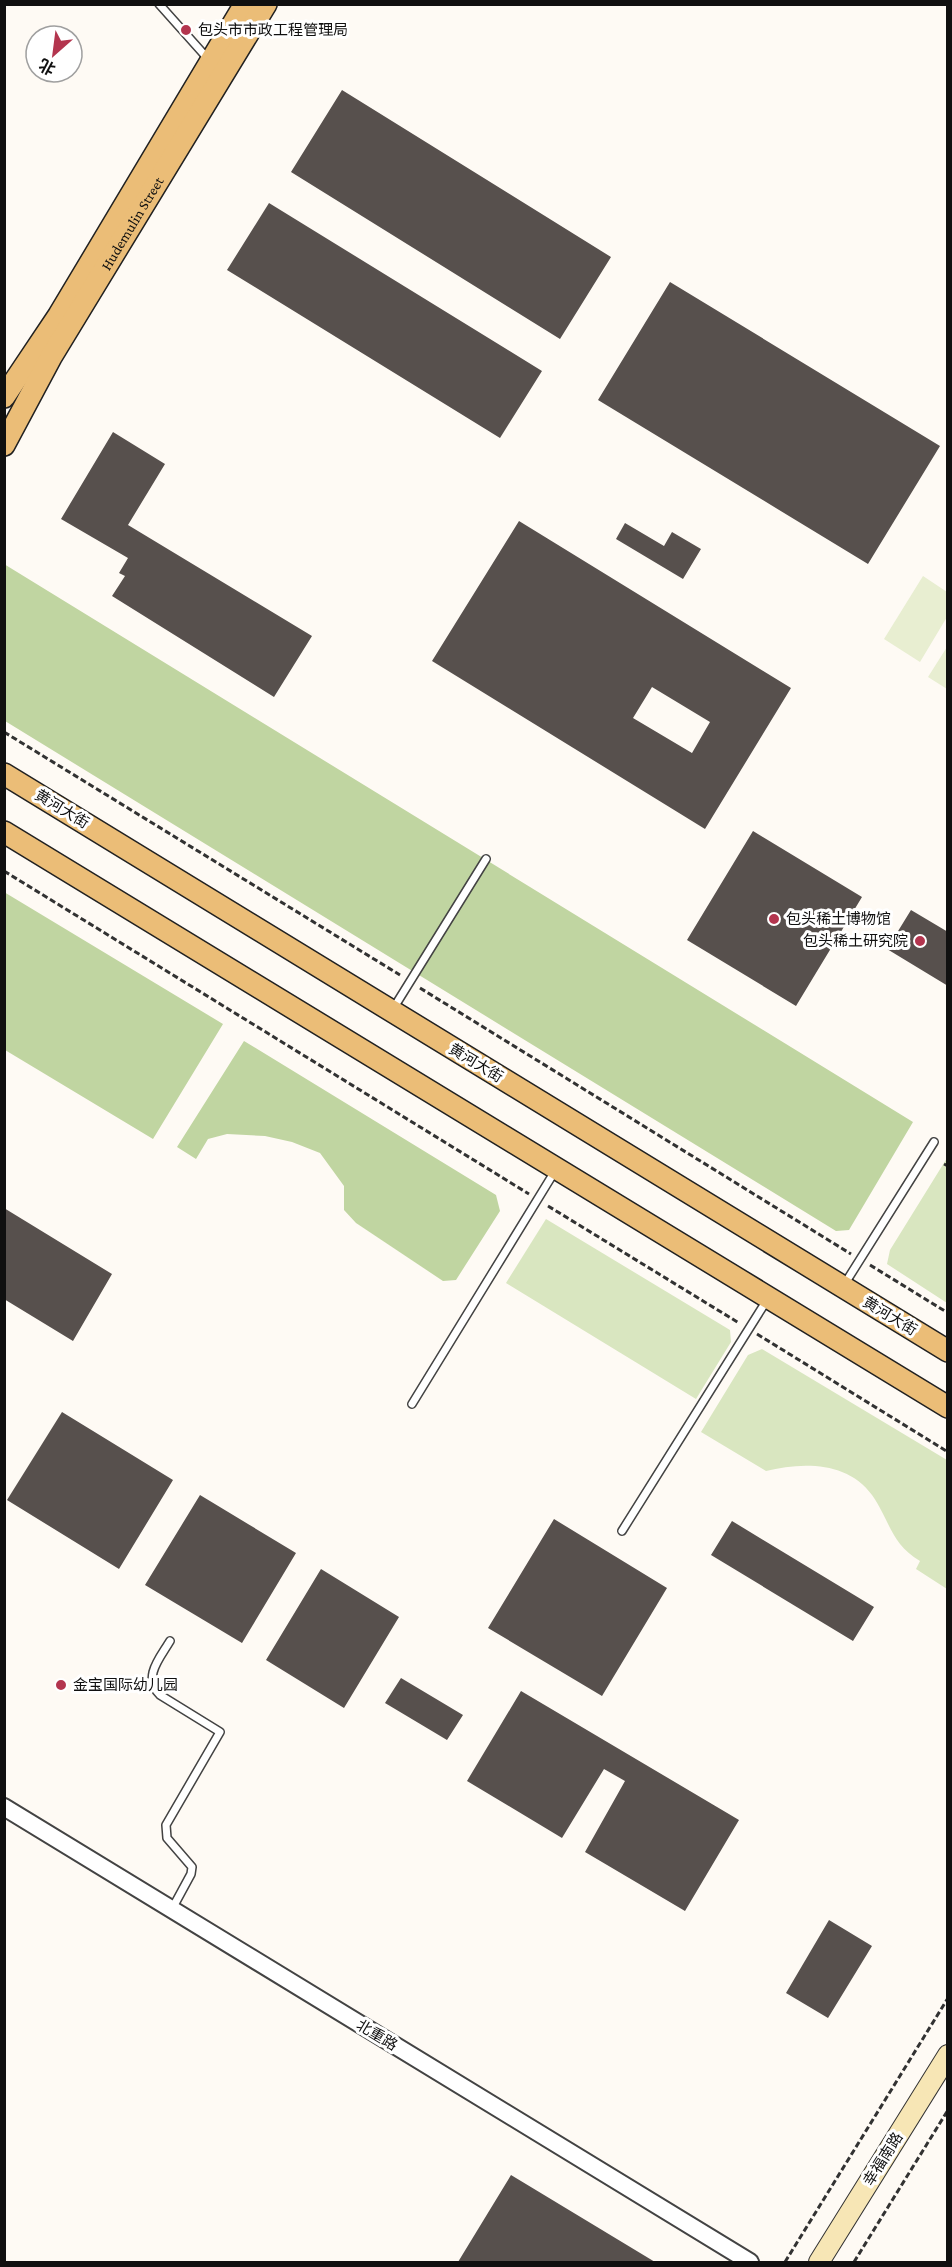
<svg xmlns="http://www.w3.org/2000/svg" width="952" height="2267" viewBox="0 0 952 2267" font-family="'Crimson Pro','Noto Sans SC',serif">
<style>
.green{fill:#d9e6c0}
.forest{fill:#c0d5a1}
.pitch{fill:#e8eed1}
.building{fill:#57504d;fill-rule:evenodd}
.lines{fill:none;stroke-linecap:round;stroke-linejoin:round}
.service-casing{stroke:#434343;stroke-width:10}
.tertiary-casing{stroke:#434343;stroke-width:20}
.secondary-casing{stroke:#323232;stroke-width:22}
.primary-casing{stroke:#212121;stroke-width:24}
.path{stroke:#323232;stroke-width:3;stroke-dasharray:6 3;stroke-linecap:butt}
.service{stroke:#fff;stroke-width:7}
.tertiary{stroke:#fff;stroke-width:16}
.secondary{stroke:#f7e6b5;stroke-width:20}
.primary{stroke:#ebbd77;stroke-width:21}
.poi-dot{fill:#b3354e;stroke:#fff;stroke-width:2}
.labels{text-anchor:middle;stroke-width:6;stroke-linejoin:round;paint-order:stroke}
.poi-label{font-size:15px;fill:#101010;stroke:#fff;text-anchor:start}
.street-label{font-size:15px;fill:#101010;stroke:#fff}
</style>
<rect width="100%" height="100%" fill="#fefaf4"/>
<!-- green -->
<path class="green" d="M947 1158V1303L887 1264 890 1250Z
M546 1219 730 1330 731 1342 696 1399 506 1283Z
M762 1349 947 1460V1589L916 1569 920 1561C891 1544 890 1521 872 1495 848 1461 801 1462 766 1471L701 1432 748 1355Z"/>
<!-- forest -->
<path class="forest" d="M4 564 913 1122 849 1230 836 1231 5 721Z
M4 892 223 1024 153 1139 5 1050Z
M244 1041 496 1195 500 1211 456 1280 443 1281 356 1223 344 1210V1186L320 1153 292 1142 265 1136 227 1134 208 1139 196 1159 177 1147Z"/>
<!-- pitch -->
<path class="pitch" d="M923 576 947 592V617L920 662 884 639Z
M947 647V689L928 677Z"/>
<!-- building -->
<path class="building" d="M342 90 611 257 560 339 291 172Z
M269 203 542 371 500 438 227 270Z
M670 282 940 446 868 564 598 400Z
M113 432 165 464 128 525 312 636 274 697 112 596 125 576 119 573 128 558 61 519Z
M519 521 791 688 705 829 432 661ZM652 687 710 722 692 753 633 718Z
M625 523 664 546 672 532 701 549 683 579 616 539Z
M753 831 862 897 796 1006 687 940Z
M911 910 948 932V986L887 949Z
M4 1208 112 1274 73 1341 4 1299Z
M62 1412 173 1480 119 1569 7 1500Z
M200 1495 296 1553 242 1643 145 1585Z
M554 1519 667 1588 602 1696 488 1628Z
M732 1521 874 1607 853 1641 711 1555Z
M321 1569 399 1617 344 1708 266 1660Z
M401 1678 463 1715 447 1740 385 1703Z
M521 1691 739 1820 685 1911 585 1852 625 1781 604 1769 562 1838 467 1781Z
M829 1920 872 1946 828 2018 786 1993Z
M511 2175 655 2262H458Z"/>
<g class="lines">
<defs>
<path id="service" d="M159 4 209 60
M393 1009 486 859
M844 1285 934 1142
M412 1404 555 1171
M622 1531 767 1300
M170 1641C160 1658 142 1677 160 1695L220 1732 166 1825 167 1838 192 1867 191 1874 172 1909"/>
<path id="tertiary" d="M4 1807 750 2262"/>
<path id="secondary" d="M819 2262 948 2055"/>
<g id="primary">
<path d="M4 397 59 315 245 4"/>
<path id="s1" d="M4 445 51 357 266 4"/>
<path d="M4 774 948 1351"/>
<path d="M4 832 948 1407"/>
</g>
</defs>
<!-- service casing -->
<use href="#service" class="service-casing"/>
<!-- tertiary casing -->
<use href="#tertiary" class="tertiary-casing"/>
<!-- secondary casing -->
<use href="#secondary" class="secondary-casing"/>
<!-- primary casing -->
<use href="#primary" class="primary-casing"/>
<!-- path -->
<path class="path" d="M4 732 400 975
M4 871 529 1194
M420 988 851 1254
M944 1164 948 1166
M548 1206 739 1323
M870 1265 948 1313
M757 1334 948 1452
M785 2262 948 1998
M854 2262 948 2110"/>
<!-- service -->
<use href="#service" class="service"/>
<!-- tertiary -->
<use href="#tertiary" class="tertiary"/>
<!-- secondary -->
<use href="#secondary" class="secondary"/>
<!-- primary -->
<use href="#primary" class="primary"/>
</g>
<!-- markers -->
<g class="poi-dot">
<circle cx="186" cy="30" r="6"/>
<circle cx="774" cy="919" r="6"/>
<circle cx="920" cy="941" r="6"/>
<circle cx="61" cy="1685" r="6"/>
</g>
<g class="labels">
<!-- poi labels -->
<g class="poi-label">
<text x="198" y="35">包头市市政工程管理局</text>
<text x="786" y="924">包头稀土博物馆</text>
<text x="908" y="946" text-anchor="end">包头稀土研究院</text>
<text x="73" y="1690">金宝国际幼儿园</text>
</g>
<!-- street labels -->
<g class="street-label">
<text dy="5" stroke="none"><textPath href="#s1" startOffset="256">Hudemulin Street</textPath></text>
<text transform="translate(62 809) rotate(31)" y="5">黄河大街</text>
<text transform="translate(476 1063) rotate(31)" y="5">黄河大街</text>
<text transform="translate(890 1316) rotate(31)" y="5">黄河大街</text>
<text transform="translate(377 2035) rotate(31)" y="5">北重路</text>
<text transform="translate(883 2159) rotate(-58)" y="5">幸福南路</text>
</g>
</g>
<!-- border -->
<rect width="952" height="2267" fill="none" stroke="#101010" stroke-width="12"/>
<!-- north arrow -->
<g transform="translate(54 54) rotate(208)"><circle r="28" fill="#ffffff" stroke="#9f9f9f" stroke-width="1.5"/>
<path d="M0-4.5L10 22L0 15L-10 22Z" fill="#b3354e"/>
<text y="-9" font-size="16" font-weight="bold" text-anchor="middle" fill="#101010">北</text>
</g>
</svg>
